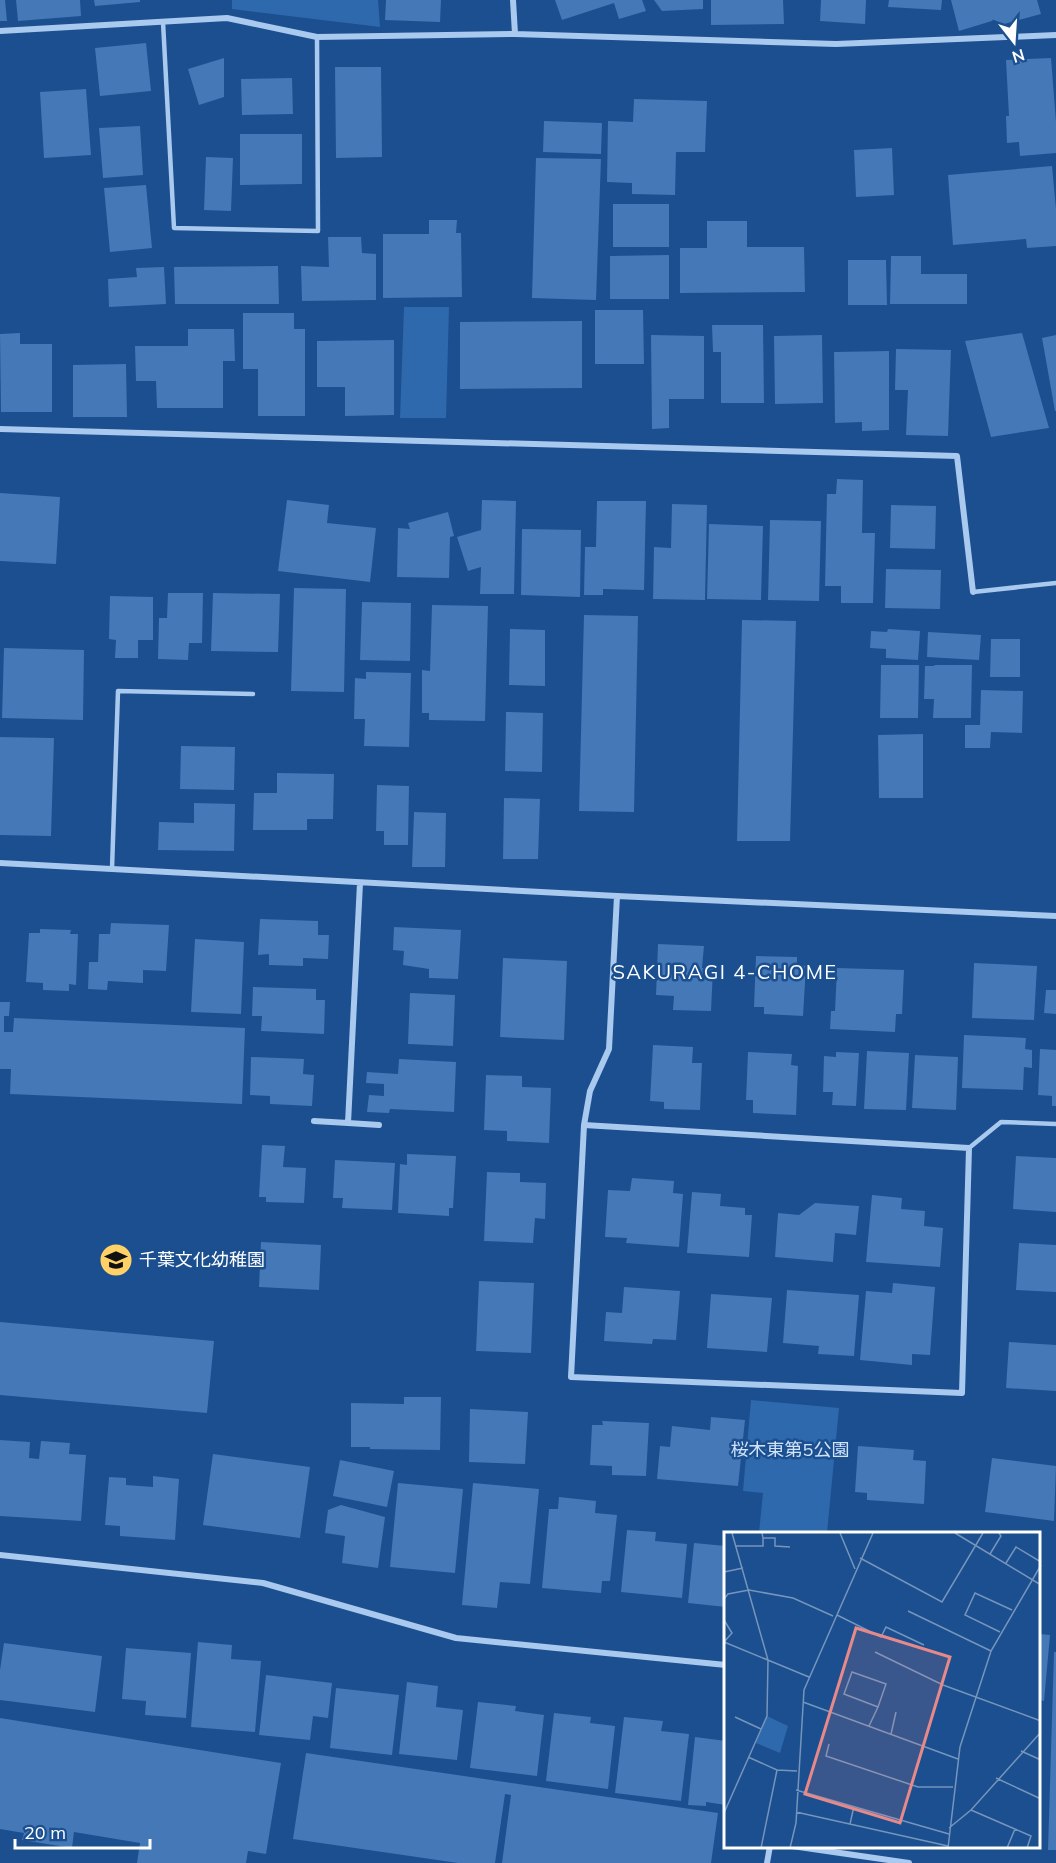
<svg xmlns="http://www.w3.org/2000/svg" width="1056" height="1863" viewBox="0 0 1056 1863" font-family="Mulish,'Noto Sans JP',sans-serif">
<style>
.green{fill:#2e69ad}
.building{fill:#4478b7}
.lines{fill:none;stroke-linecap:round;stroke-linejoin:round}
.lane{stroke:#a9c9ee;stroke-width:4.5}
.street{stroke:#a9c9ee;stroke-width:6}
.labels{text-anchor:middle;stroke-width:5;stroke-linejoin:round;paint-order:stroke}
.poi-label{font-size:18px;fill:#fff;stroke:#1b4f8f;text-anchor:start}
.park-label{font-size:18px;fill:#cfe3fa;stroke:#1b4f8f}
.neighbourhood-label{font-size:20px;letter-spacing:1.5px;fill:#fff;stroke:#1b4f8f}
.inset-road{fill:none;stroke:#7695bc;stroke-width:1.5}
.view{fill:#e88989;fill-opacity:0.15;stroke:#e88989;stroke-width:3}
.inset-edge{fill:none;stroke:#fff;stroke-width:3}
</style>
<rect width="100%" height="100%" fill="#1b4f8f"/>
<!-- green -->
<path class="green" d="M232 0H378L380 27 232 9Z
M404 307H449L446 418H400Z
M751 1400 839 1408 827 1533H759L763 1493 743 1491Z"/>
<!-- building -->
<path class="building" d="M0 0H5L7 21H0Z
M16 0H80L81 16 18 21Z
M94 0H140V2L95 6Z
M386 0H441L440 22 385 20Z
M555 0H642L646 11 619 19 614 3 562 20Z
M654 0H703V9L662 11Z
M711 0H783L784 24 711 25Z
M821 0H866L865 24 820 21Z
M889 0H942L941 10 888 7Z
M951 0H1037L1041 14 997 26 995 20 959 31Z
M146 43 151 91 100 96 95 48Z
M224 58V97L199 105 188 69Z
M1051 58 1056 122V153L1020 156 1019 142 1007 143 1006 116H1009L1006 60Z
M335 67H381L382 157 336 158Z
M292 78 293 114 242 115 241 79Z
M86 89 91 155 44 158 40 92Z
M634 99 707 101 705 152H676L675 195 632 194V183L607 182 608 121 633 122Z
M544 121 602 123 601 154 543 152Z
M140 126 143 175 103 178 99 128Z
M240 134H302V184L240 185Z
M892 148 894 195 856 197 854 150Z
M206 157 233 158 231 211 204 210Z
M536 158 601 159 596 300 532 298Z
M1052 166 1056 209V246L1027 248 1026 239 953 245 948 175Z
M146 185 152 248 110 252 104 188Z
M613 204H669V247H613Z
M429 220H457L456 233H461L462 297 383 298V234H429Z
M707 221H747V247H804L805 292 680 293V248H707Z
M328 237H361L362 253 376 254V300L302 301 301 266 329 267Z
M669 255V299H610V256Z
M891 256H921V274H967V304H890Z
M848 260H886L887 305H848Z
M278 266 279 304H175L174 267Z
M164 267 166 304 109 307 108 279 137 277 136 268Z
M595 310H643L644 364H595Z
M243 313H294V329H305V416H258V369H243Z
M582 321V388L460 389V322Z
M712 325H763L764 403H721V352H713Z
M188 329H234L235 361H223V408H157L156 381H136L135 346H188Z
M20 333V344H52V412H1L0 334Z
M1022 333 1049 428 991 437 965 341Z
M651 335 704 336V399H669V428L652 429Z
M822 335 823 403 775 404 774 336Z
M1056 335V411H1055L1042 338Z
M394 340V415L345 416V387H317V341Z
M896 349 951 350 948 436 906 435 908 390H895Z
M889 351V430L862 431V422L835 423 834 352Z
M126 364 127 417H73V365Z
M837 479 863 480 862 533H875L873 603H841V586H825L827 494H836Z
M0 493 60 497 56 564 0 561Z
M287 500 329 505 327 523 376 528 370 582 278 571Z
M482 500 516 501 514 594H480L481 567 468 571 457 537 481 530Z
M597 501H646L644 590 603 589V595H584L585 547H596Z
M672 504 707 505 705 600 653 599 654 547 671 548Z
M891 505 936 506 935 549 890 548Z
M448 512 454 536 450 537 449 578 397 577 398 528 410 529 408 523Z
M770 520 821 521 819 601 768 600Z
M709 524 763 526 761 600 707 599Z
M522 529 581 530 580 597 521 595Z
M886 569 941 570 940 609 885 608Z
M294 588 346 589 344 692 291 691Z
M168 593H203L202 643H189L188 660 158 659 159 618H167Z
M213 593 280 594 278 652 211 651Z
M110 596 153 597V640H138V658H115L116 640 109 639Z
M362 602 411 603 410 661 360 660Z
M432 605 488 606 485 721 429 720V713H422V670L430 671Z
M584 615 638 616 634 812 579 811Z
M742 620 796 621 790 841H737Z
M510 629 545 630V686L509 685Z
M888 629 920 631 918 660 886 658V649L870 648 871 631 887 632Z
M928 632 981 635 979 660 927 657Z
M991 639H1020V677H990Z
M4 648 84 650 83 720 2 718Z
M881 665H919L918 718H880Z
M935 665H972L971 718H933L934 699H924L925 666H934Z
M366 672 411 673 409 747 364 746 365 719H354L355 678 366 679Z
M981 690 1023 691 1022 733 991 732 990 748H965V725H980Z
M506 712 543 713 542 772 505 771Z
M923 734V798H879L878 735Z
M0 737 54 738 51 836 0 835Z
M181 746 235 747 234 790 180 789Z
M277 773 334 774 333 819H307V830H253L254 793H277Z
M377 785 409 786 408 845H384V831H376Z
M504 798 540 799 538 859H503Z
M194 803 235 804 234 851 158 850 159 822 194 823Z
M414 812 446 813 445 867H412Z
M260 919 318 921V935H329L328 959 303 958V966L269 965V954L258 955Z
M111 923 169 925 166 971 143 970V983L108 981 107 990 88 989 89 962H98L99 934H110Z
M394 927 461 930 458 979 429 978V969L403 965 404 951 393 950Z
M40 929 71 930 70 934H78L76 985 69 984V991L43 990V983L26 982 29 933H40Z
M195 939 244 942 241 1014 191 1012Z
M658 944 704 946 702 968 713 969 711 1011 673 1010 674 996 656 995Z
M756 956 797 957V965L806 966 803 1016 764 1014V1007H754Z
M503 958 567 961 564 1040 500 1037Z
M974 963 1037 966 1034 1020 972 1018Z
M837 968 904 970 902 1014H896L895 1032 830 1029 831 1011H835Z
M253 987 316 989V1000H325L324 1034 261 1031 262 1016H252Z
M1046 990H1056V1014L1044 1013Z
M410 993 455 995 453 1046 408 1044Z
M0 1002H10L9 1016H4V1032H13L14 1018 245 1028 242 1104 10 1094 11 1069H0Z
M964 1035 1026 1038 1025 1049 1032 1050V1068L1024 1067 1023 1090 962 1088Z
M653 1045 693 1047 692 1063H702L700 1110 664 1109V1102L650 1101Z
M1040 1049 1056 1050V1106H1052V1096L1038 1095Z
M867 1051 909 1053 906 1110 864 1109Z
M748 1052 792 1054 791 1065 798 1066 796 1115 753 1113V1100H746Z
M836 1052 859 1053 856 1106 832 1105 833 1092H823L824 1056 836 1057Z
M915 1055 958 1057 956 1110 912 1108Z
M251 1057 304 1059 303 1074 314 1075 312 1106 270 1104V1096L250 1095Z
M399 1059 456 1062 454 1112 390 1109 389 1113 367 1112 369 1095 384 1096V1084L366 1083 367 1072 398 1074Z
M486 1075 522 1076V1087L551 1088 549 1143 507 1141V1131L484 1130Z
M262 1145 285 1146 283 1167 306 1168 304 1203 266 1202V1197H259Z
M407 1154 456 1156 453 1208H449V1216L398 1213 400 1164 407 1165Z
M1016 1156 1056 1158V1212L1013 1209Z
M335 1160 395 1163 392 1210 342 1208 343 1198H333Z
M487 1172 520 1173V1182L546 1183 545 1219 535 1218 533 1243 484 1241Z
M632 1178 674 1181 673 1193 683 1194 679 1247 626 1243 627 1238 605 1237 608 1190 630 1191Z
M692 1192 721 1194 720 1206 745 1208V1215H752L749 1257 687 1253Z
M872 1195 902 1198 901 1209 925 1211 924 1226 943 1228 940 1267 866 1262Z
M815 1203 859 1206 856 1235 835 1233 833 1262 775 1257 778 1213 799 1215Z
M261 1242 321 1245 319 1290 259 1287Z
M1019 1243 1056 1245V1292L1016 1290Z
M479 1281 534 1283 531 1353 476 1351Z
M893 1283 935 1287 930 1355 912 1354V1365L860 1360 866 1291 892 1293Z
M624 1287 680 1291 676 1340 653 1339 652 1344 604 1341 606 1312 622 1313Z
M787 1290 859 1295 854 1356 818 1354 819 1346 783 1343Z
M711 1294 772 1298 767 1352 707 1348Z
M0 1322 214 1341 207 1413 0 1395Z
M1009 1342 1056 1345V1391L1006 1388Z
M404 1397H441L440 1450 370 1449V1447H351V1403L404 1404Z
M470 1409 528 1412 525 1464 469 1462Z
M711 1417 745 1420 738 1486 657 1479 660 1446 670 1447 672 1426 710 1430Z
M602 1421 649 1423 646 1476 612 1475V1466L590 1465 592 1425H603Z
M0 1440 30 1442 29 1458 39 1459 41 1441 70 1443 69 1454 86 1455 81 1521 0 1516Z
M858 1446 914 1450 913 1460 926 1461 924 1504 867 1500V1493L855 1492Z
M213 1454 310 1467 300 1538 203 1525Z
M992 1458 1056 1466 1054 1521 985 1512Z
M340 1460 394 1471 387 1507 333 1496Z
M153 1476 179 1479 175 1540 120 1536V1526L105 1525 109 1477 126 1478V1485L153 1487Z
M398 1483 463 1489 455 1573 390 1567Z
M473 1483 539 1489 530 1584 500 1582 497 1608 462 1605Z
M559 1497 596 1501 595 1513 617 1515 610 1581H602L601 1593 542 1588 549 1509H558Z
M341 1505 385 1517 378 1568 342 1563 345 1536 325 1533 328 1510Z
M627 1530 656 1532 655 1541 687 1544 682 1598 621 1592Z
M694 1543 726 1546V1607L688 1603Z
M1040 1634 1050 1635 1044 1701 1040 1700Z
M198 1642 232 1645 231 1659 261 1661 255 1732 191 1727Z
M4 1643 102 1656 95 1712 0 1700V1670Z
M126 1648 191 1653 186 1718 145 1715 146 1701 122 1699Z
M1054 1652H1056V1850H1048Z
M266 1675 332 1683 328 1718 313 1716 310 1740 259 1735Z
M407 1682 438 1686 436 1707 463 1710 457 1760 399 1754Z
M336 1688 399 1695 392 1755 330 1748Z
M478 1702 516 1706 515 1711 544 1715 537 1776 470 1768Z
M554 1713 591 1717 590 1723 615 1726 608 1789 546 1781Z
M624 1717 663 1721 661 1731 689 1734 681 1801 615 1793Z
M0 1718 281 1763 266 1854 248 1851 246 1863H137L140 1843 74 1832 72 1848 22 1840 24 1833 0 1829Z
M695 1737 726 1741V1805L706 1802V1806L688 1805Z
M306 1753 718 1813 711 1863H502L511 1795 505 1794 495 1863H458L293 1839Z"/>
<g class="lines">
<!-- lane -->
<path class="lane" d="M163 22 174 228 318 231 317 37
M973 592 1056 583
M112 869 118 691 253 694
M969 1148 1001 1122 1056 1124"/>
<!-- street -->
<path class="street" d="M513 0 515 34
M0 31 227 18 317 37 515 34 836 44 1056 35
M0 429 957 456 973 592
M0 863 617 896 1056 916
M360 883 348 1123 379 1125
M314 1121 348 1123
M584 1125 969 1148 962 1393 571 1377 584 1125 590 1091 609 1049 617 896
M0 1555 263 1583 456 1638 726 1665
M792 1846 909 1863
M767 1863 770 1846"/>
</g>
<!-- icons -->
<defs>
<symbol id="school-disc" viewBox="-11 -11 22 22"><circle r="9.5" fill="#ffd166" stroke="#1b4f8f"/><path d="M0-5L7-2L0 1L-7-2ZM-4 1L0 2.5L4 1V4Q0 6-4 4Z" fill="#111"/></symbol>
</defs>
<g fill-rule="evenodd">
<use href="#school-disc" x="97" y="1241" width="38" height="38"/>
</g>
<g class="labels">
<!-- poi labels -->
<g class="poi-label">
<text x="139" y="1266">千葉文化幼稚園</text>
</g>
<!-- park labels -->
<g class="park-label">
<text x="790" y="1456">桜木東第5公園</text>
</g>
<!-- neighbourhood labels -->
<g class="neighbourhood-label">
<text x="725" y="979">SAKURAGI 4-CHOME</text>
</g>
</g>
<!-- overview -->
<g transform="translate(724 1532)">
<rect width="316" height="316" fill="#1b4f8f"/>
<path d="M43 184 64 194 56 221 32 211Z" fill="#2e69ad"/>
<path class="inset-road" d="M38 1 39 6H51V14L66 15M116 1 131 37M231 1 317 53M12 14H39V6M266 22 277 4 275 1M136 26 218 70 259 1M282 31 292 15 317 30M0 40 19 36M0 67 4 62 25 58 69 66 109 84M184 79 267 119M113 83 157 105 162 95 200 113M0 88 8 101 0 110M276 100 241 83 251 61 288 78M0 110 85 145M151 120 219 153 317 189M79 170 234 227M11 185 37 197M145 194 154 175 162 152 128 140 120 162 154 175M167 202 172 180M105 212 102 224 194 255H229M297 219 317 228M24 225 53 238 73 239M272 246 317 267M72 258 225 302M247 278 307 304 303 316M72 280 224 314M0 281 43 184 44 128 8 1M126 292 130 274M225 296 247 278 317 200M37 316 53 238M66 316 72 291 80 158 149 1M224 316 236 215 267 119 317 33M283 316 291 297"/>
<path class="view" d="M132 96 226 125 176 291 81 262Z"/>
<rect width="316" height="316" class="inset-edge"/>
</g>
<!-- north arrow -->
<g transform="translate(1014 42) rotate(163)" stroke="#1b4f8f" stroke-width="4.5" paint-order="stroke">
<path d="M0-4.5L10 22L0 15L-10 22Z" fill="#ffffff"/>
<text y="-9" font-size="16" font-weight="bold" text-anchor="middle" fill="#ffffff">N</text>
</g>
<!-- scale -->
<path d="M15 1839v9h135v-9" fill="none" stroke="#ffffff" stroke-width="3"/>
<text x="24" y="1839" font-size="18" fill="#ffffff" stroke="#1b4f8f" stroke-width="4.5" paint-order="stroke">20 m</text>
</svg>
